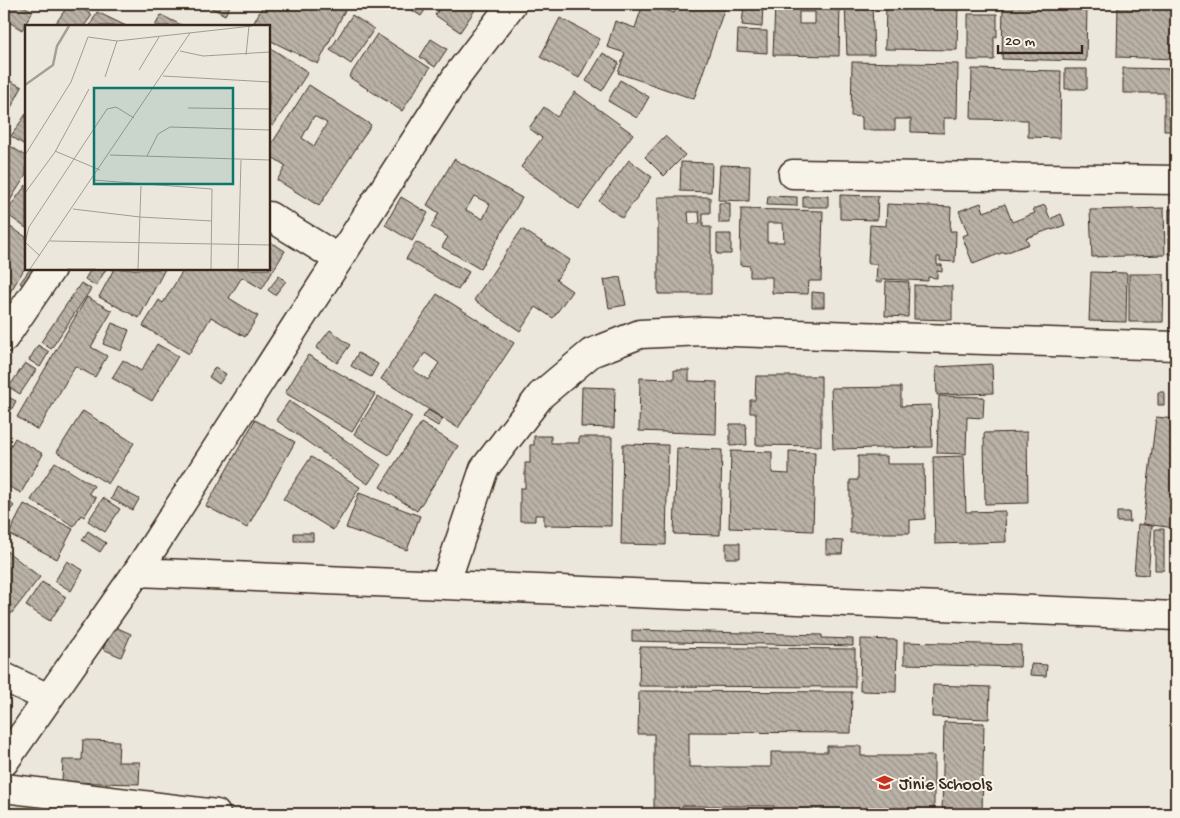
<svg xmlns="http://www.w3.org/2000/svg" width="1180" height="818" viewBox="0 0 1180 818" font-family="'Gochi Hand',sans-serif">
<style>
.building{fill:url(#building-back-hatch);stroke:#3b2a1e;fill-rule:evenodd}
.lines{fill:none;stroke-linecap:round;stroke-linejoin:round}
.minor-casing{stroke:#3b2a1e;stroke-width:31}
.minor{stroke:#f7f3e8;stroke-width:28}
.labels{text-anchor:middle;stroke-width:4;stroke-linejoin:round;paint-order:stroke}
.poi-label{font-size:18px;fill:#3b2a1e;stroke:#f7f3e8;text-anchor:start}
.inset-river{fill:none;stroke:#a89f93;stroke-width:2.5}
.inset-road{fill:none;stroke:#a59b90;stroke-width:1}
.view{fill:#0f766e;fill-opacity:0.15;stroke:#0f766e;stroke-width:2.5}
.inset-edge{fill:none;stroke:#3b2a1e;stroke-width:2.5}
</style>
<defs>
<pattern id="building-back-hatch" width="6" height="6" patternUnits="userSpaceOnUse" patternTransform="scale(1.25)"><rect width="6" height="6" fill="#bab2a7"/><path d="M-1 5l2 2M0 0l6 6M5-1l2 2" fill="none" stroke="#989187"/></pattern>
</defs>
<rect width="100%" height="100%" fill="#ece7dc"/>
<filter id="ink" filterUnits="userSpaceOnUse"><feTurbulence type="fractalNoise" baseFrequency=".02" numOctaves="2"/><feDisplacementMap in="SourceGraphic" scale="10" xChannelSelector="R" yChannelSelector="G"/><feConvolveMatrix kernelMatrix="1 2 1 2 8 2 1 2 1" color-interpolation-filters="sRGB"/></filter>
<g filter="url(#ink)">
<!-- building -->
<path class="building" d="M4 4H19L33 11 22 30 4 19Z
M69 4H75L92 15 84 26H54Z
M204 4H231L225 15Z
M264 4H348L318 64 269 40V26H252Z
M402 4H429L421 16Z
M443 4H466L475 10 460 32 435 15Z
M643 4H647L674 13 677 4H726L694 99 618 73 625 53 607 47 615 21 635 28Z
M744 4H763L762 27 742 25Z
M775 4H840L839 56 773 55ZM799 12H815V24H799Z
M845 4H872L874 55H847Z
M886 4H958L957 50 885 49Z
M1003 4H1087L1086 61 1002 59Z
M1118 4H1142V5L1176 4V59L1117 57Z
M97 12 126 26H90Z
M968 14H997V37H994V60H968Z
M161 15 183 26H155Z
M352 15 374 29 351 64 330 50Z
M560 18 600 39 579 78 540 57Z
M738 30 767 31V53L737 51Z
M377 34 430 68 402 111 349 77Z
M431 39 447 49 435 67 420 57Z
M269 47 308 72 273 126 269 123Z
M603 53 619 63 602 91 586 81Z
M852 62 958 64 957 118H944V133L911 132V119H895V130H862V117L851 116Z
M1123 68 1176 69V131H1164V93H1123Z
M972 69 1061 71 1060 138 1028 137V120L971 119Z
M1065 69H1087V89H1065Z
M4 78 22 87 7 115 4 114Z
M620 80 649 97 637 118 608 101Z
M309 85 371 125 319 206 277 180 286 166 269 155V148ZM314 116 327 123 314 146 302 138Z
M575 92 633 134 579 209 521 167 542 138 529 128 544 107 557 117Z
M26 114V146L11 136Z
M665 136 685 155 664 176 645 157Z
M4 142 26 156V175L4 210Z
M454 159 522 198 480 269 442 247 448 237 431 227 439 213 427 205ZM474 196 490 204 483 219 466 210Z
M629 160 652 177 622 218 599 201Z
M681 162 712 163 711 192 680 191Z
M720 165 750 166 749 201 718 200Z
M26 185V228L5 213Z
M840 195 878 196 877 220 840 219Z
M768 196 797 197V206L767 205Z
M803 196H828V207H803Z
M401 197 428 213 412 241 385 225Z
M658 197H710V213H703V227H711V294H658ZM688 212H699L700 223 689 224Z
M719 203H730V223H719Z
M981 203 984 212 1005 204 1012 222 1035 213 1033 209 1045 205 1050 219 1061 214 1065 225 1052 230 1051 229 1026 238 1029 244 1005 253 1004 252 973 264 962 236 968 234 959 211Z
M887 204 951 207 950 231H956L955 262 940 261V257H937V265H942V272L937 271V278L928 277V281L882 279V282H876L877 264H868L870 225 886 226Z
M1164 208 1165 255 1092 257 1090 210Z
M741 209 823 211 821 281H809L808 294 772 293V277H750V266L740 265ZM767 223H783L784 242H767Z
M1169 209H1176V254H1169Z
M4 223 26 237V266L9 294 4 290Z
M522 229 570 260 556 280 572 291 553 318 536 307 520 331 474 300Z
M717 234H731V254H717Z
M269 241 285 251 262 289 242 277 229 298 258 316 245 337 211 317 189 354 143 326 159 300 163 303 184 269H269Z
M416 242 469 272 458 290 406 259Z
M30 269H42L28 289 20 283Z
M91 269H106L96 286 85 279Z
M114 269H165L139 318 99 297Z
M1091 272 1127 273 1126 322 1089 321Z
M1129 274H1164L1163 322H1129Z
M279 276 286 281 275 295 268 290Z
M620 277 626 305 609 308 604 280Z
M886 281 909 282 908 317 885 316Z
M81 283 91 289 51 349 41 342Z
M914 285 952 286V320L914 319Z
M812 292 824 293V307H812Z
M437 294 514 343 458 428 381 379ZM425 353 439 363 428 380 413 370Z
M87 297 112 311 91 347 107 356 95 377 75 366 38 430 17 417Z
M112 323 129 330 121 351 103 344Z
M330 330 350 345 337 363 316 348Z
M157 344 178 356 152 401 112 378 123 360 141 371Z
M38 345 49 352 40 367 29 360Z
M358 353 378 364 371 377 351 366Z
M308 355 375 394 352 432 285 393Z
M25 363 36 370 20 394 9 387Z
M992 364 993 393 937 395 936 367Z
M215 367 226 374 219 384 209 377Z
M674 370H689V381L717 382 716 434 639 431 640 378 674 379Z
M756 376H821V446L756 445V413H750V400H755Z
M582 387 615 388 614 428 581 427Z
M901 387V406L931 405 932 447 833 449 831 388Z
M1158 392H1164V405H1158Z
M4 395 16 401 4 423Z
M378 396 412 417 389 455 354 434Z
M939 396 984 397 983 418 967 417 966 454 937 453Z
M289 401 381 465 368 484 276 420Z
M428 410 443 419 438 426 423 417Z
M83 411 134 443 108 484 57 452Z
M1156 417 1176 419V528L1143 524Z
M255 420 295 442 247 528 206 506Z
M421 423 458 446 417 511 380 487Z
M730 424H746L747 445 730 446Z
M1027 432 1028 503 985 504 984 433Z
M534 436H551V443H579V437H612L611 526 544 525V515H535V521H520V488H525V463H530V445H534Z
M15 438 43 454 21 493 4 484V446L9 449Z
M623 444 668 445 666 545 621 544Z
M677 448 722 450 720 535 674 534Z
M731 451 772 452V473L789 474V451L815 452 813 531 729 528Z
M858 456H887V464H924L925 519 910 520V533H850V480H858Z
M964 456 966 512 1005 511 1006 542 935 544 933 457Z
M311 457 360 487 333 530 283 499Z
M55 462 94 486 89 493 96 498 84 517 81 515 74 526 31 500Z
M117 487 139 499 133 510 111 499Z
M359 493 420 516 407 550 346 528Z
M4 496 14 506 4 517Z
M103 498 120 509 105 532 88 521Z
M24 504 73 529 57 559 9 534Z
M1117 512H1129L1130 522H1117Z
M1138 524 1152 526 1148 575 1134 574Z
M1155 529H1164V570H1155Z
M88 531 106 543 100 552 82 540Z
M294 533H313V541H294Z
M826 540 843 541 842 554H826Z
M726 543H740V558H726Z
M4 549 40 577 4 623Z
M67 561 83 570 71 591 55 581Z
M42 582 66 597 50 621 26 606Z
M113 626 131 634 121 657 103 649Z
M632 630 822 635V638L853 639V646L632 641Z
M861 639 897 640 896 692 860 691Z
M904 642 1021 645 1020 667 904 664Z
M640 647 855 649V687L639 686Z
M1031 664 1047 665 1046 676 1030 675Z
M933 685 990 687 989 719 932 717Z
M639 691 852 692 851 733 689 732V767H771V752H827V746H861V756H934V814H774V806H682V812H654V734H638Z
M944 722 984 723 982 814H942Z
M83 740 119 741 118 762H140L139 784 62 782 63 760H82Z
M735 808 758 809V814H735Z
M994 811H1013V814H994Z"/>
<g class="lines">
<defs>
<path id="minor" d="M793 174 1176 180
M269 216 339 259
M4 338 51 269
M137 572 1176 616
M445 585 484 469 541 395 591 353 640 334 703 331 1176 346
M4 677 48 698
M4 762 137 572 457 76 512 4
M4 788 216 814"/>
</defs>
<!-- minor casing -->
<use href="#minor" class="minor-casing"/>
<!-- minor -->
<use href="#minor" class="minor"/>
</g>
</g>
<!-- icons -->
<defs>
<symbol id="school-bare" viewBox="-9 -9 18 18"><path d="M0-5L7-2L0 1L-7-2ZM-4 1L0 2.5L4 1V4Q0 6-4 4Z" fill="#c8321e" stroke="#f7f3e8" stroke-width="2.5" paint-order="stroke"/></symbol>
</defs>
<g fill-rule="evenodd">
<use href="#school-bare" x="872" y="770" width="25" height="25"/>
</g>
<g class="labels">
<!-- poi labels -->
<g class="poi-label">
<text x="899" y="789">Jinie Schools</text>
</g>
</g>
<!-- overview -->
<g transform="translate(25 25)">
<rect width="245" height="245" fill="#ece7dc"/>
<path class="inset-river" d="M0 60 28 40 32 21 44 1"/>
<path class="inset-road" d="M155 26 178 31 245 27M221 30 224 1M114 45 134 12M138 51 245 57M80 52 92 16M163 83 245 84M30 126 75 145M0 130 46 57 63 12 92 16 227 1M85 130 245 135M122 131 133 109 145 102 245 105M68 155 187 164 186 244M0 168 30 127 64 64M48 184 115 192 187 196M25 216 245 220M0 218 4 202 82 84 91 82 109 93M1 218 15 231M5 244 165 8M42 244H71M113 244 116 161M213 244 216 135"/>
<path class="view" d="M69 63H208V159H69Z"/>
<rect width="245" height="245" class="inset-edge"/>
</g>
<!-- margin -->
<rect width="1180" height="818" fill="none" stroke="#f7f3e8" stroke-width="20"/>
<rect x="10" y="10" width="1160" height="798" fill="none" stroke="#3b2a1e" stroke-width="2" filter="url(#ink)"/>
<!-- scale -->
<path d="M998 45v8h84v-8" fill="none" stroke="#3b2a1e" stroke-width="2.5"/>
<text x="1005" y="45" font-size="15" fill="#3b2a1e" stroke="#f7f3e8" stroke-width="4" paint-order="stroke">20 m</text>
</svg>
